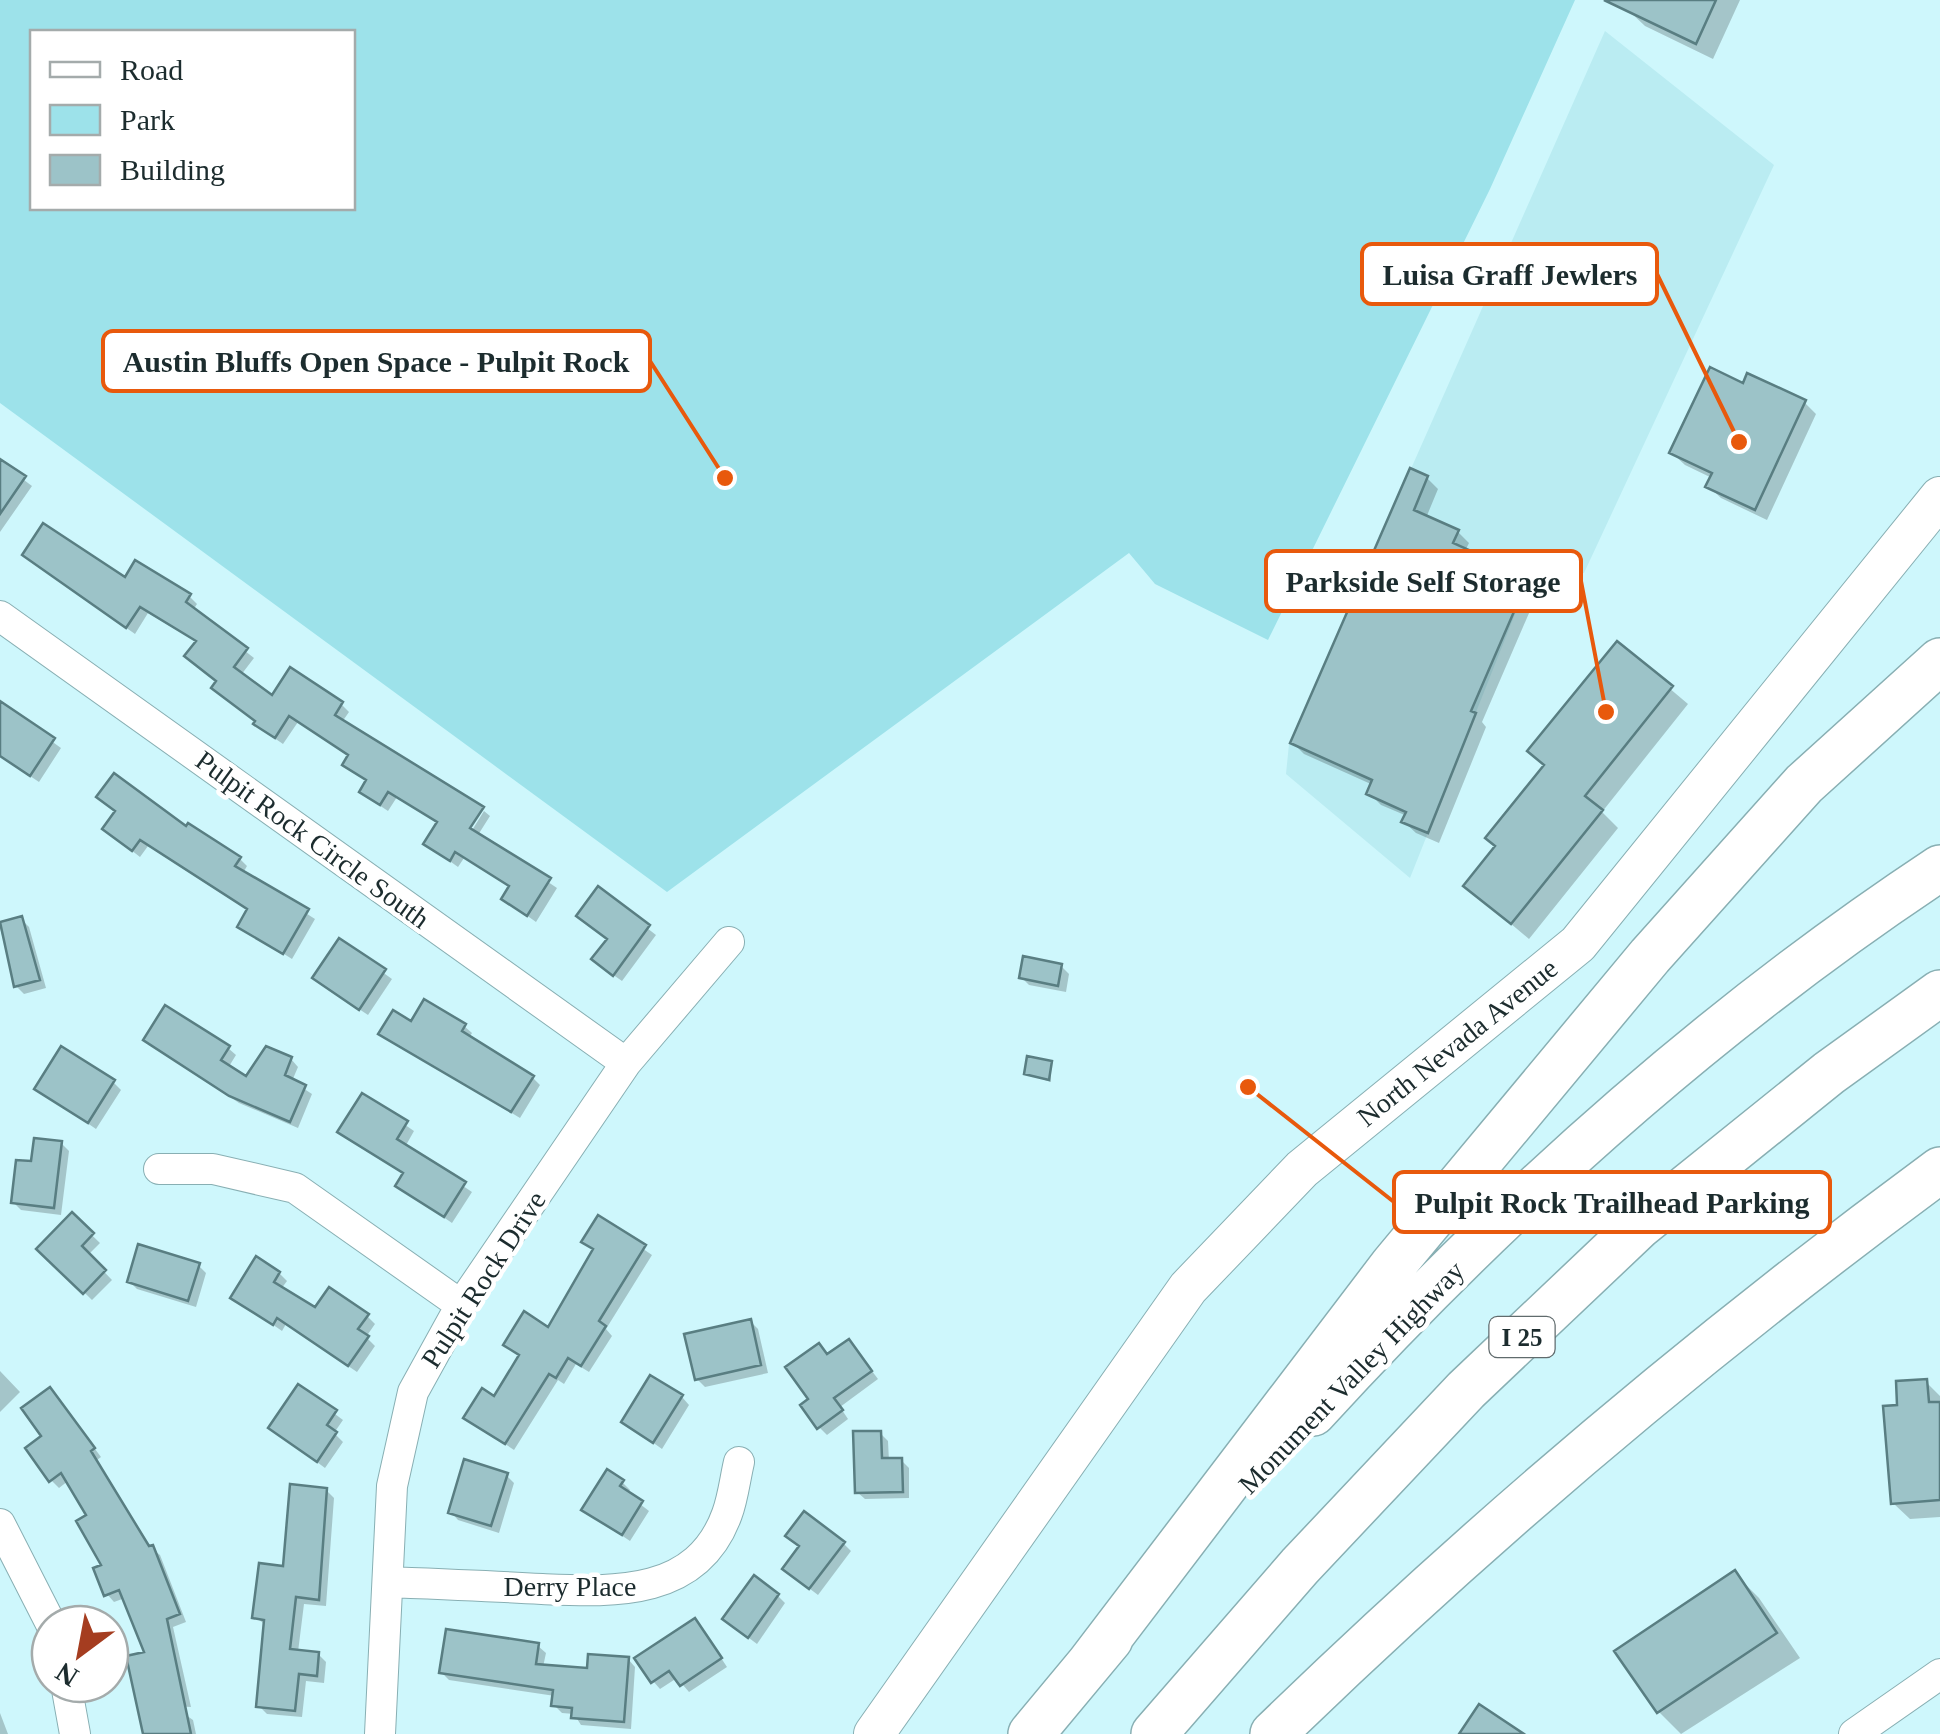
<svg xmlns="http://www.w3.org/2000/svg" width="1940" height="1734" viewBox="0 0 1940 1734" font-family="'Times New Roman',serif">
<style>
.built{fill:#baecf2}
.green{fill:#9de2ea;fill-rule:evenodd}
.shadow{fill:#0003}
.building{fill:#9cc3c8;stroke:#597e82;stroke-width:2.5}
.lines{fill:none;stroke-linecap:round;stroke-linejoin:round}
.minor-casing{stroke:#88afb3;stroke-width:32}
.major-casing{stroke:#88afb3;stroke-width:42}
.highway-casing{stroke:#88afb3;stroke-width:48}
.minor{stroke:#fff;stroke-width:30}
.major{stroke:#fff;stroke-width:40}
.highway{stroke:#fff;stroke-width:45}
.labels{text-anchor:middle;stroke-width:9;stroke-linejoin:round;paint-order:stroke}
.shield{fill:#fff;stroke:#606b6d;stroke-width:2.5}
.shield-label{font-size:25px;font-weight:bold;fill:#1c2c2e}
.street-label{font-size:28px;fill:#1c2c2e;stroke:#fff}
.leader{fill:none;stroke:#e8590c;stroke-width:4}
.callout-dot{fill:#e8590c;stroke:#fff;stroke-width:4}
.callout{fill:#fff;stroke:#e8590c;stroke-width:4}
.callout-label{font-size:30px;text-anchor:middle;font-weight:bold;fill:#1c2c2e}
</style>
<rect width="100%" height="100%" fill="#cef7fc"/>
<!-- built -->
<path class="built" d="M1605 31 1774 165 1584 573 1531 574 1410 878 1286 774 1289 744Z"/>
<!-- green -->
<path class="green" d="M0 0H1575L1490 189 1268 640 1155 584 1129 553 667 892 0 403ZM32 32H352V208H32Z"/>
<!-- shadow -->
<path class="shadow" d="M1632 0H1740L1713 59 1645 26 1628 10Z
M1745 386 1804 402 1816 414 1767 520 1721 498 1708 486 1712 478 1685 465 1672 453Z
M0 462 32 486 0 532Z
M1427 478 1438 489 1426 518 1458 532 1469 543 1465 551 1528 579 1539 590 1482 722 1486 727 1439 843 1416 833 1404 822 1407 816 1381 805 1369 793 1373 785 1304 754 1293 743Z
M33 562 189 596 197 604 193 610 254 658 241 675 273 698 341 704 349 712 342 722 462 837 466 840 484 811 490 816 478 835 557 888 536 922 504 899 511 888 464 858 458 867 426 844 439 824 397 797 388 811 370 799 362 792 368 782 345 764 350 757 298 722 283 744 264 731 218 682 197 642 148 613 135 634Z
M1617 644 1688 704 1602 812 1618 828 1529 939 1466 886 1497 847Z
M0 704 61 748 39 782 0 756Z
M187 830 240 859 247 866 243 873 315 919 292 959 240 926 249 911 148 846 140 857 113 836Z
M598 890 656 935 622 981 602 967 609 940Z
M21 919 29 927 46 988 24 994 16 986 0 928Z
M339 941 392 979 368 1015 323 985Z
M1061 966 1069 974 1066 992 1029 985 1021 977Z
M411 1025 464 1026 472 1033 469 1038 533 1078 540 1085 520 1118 382 1034Z
M146 1040 228 1048 236 1055 228 1068 247 1079 291 1059 298 1067 292 1081 312 1094 298 1128 239 1103Z
M1051 1063V1082L1026 1074Z
M113 1082 121 1090 96 1129 37 1089Z
M363 1096 414 1131 405 1147 472 1192 452 1223 398 1186 405 1175 340 1132Z
M61 1143 69 1151 61 1215 21 1210 13 1202 33 1164Z
M72 1216 100 1243 88 1255 112 1280 92 1300 40 1249Z
M598 1218 652 1255 606 1329 612 1336 589 1372 576 1364 564 1384 558 1380 514 1450 467 1418 495 1399 521 1357 506 1344 549 1330 595 1251 584 1241Z
M198 1265 206 1273 196 1307 137 1289 130 1282Z
M279 1273 287 1281 281 1289 316 1311 367 1316 375 1324 366 1337 375 1346 357 1372 286 1324 282 1331 233 1297Z
M750 1321 758 1329 768 1373 705 1387 697 1379Z
M856 1350 878 1379 840 1407 848 1419 827 1435 819 1427 812 1400 828 1357Z
M0 1371 20 1392 0 1412Z
M1926 1382 1940 1396V1517L1910 1519 1893 1503 1900 1408Z
M299 1387 343 1420 334 1433 343 1442 325 1468 271 1428Z
M682 1397 689 1405 662 1449 624 1422Z
M57 1398 101 1457 97 1460 151 1548 160 1555 186 1622 173 1627 191 1707 173 1706 193 1720 196 1734H146L147 1654 125 1598 114 1602 107 1594 105 1566 90 1516 68 1481 59 1488 51 1480 45 1437Z
M880 1433 888 1441 889 1461 901 1460 909 1468V1498L865 1499 857 1492Z
M506 1475 514 1483 499 1533 458 1520 451 1512Z
M622 1482 630 1490 627 1494 649 1511 630 1541 584 1510Z
M326 1490 334 1498 326 1606 304 1604 298 1652 318 1654 326 1662 324 1683 306 1681 302 1717 267 1714 259 1706 266 1625 255 1617Z
M844 1544 851 1551 818 1595 793 1576 801 1547Z
M1734 1573 1759 1598 1800 1658 1681 1734 1659 1712Z
M778 1596 785 1603 757 1644 733 1626Z
M702 1629 727 1667 689 1692 677 1678 660 1689 653 1681Z
M538 1646 546 1653 543 1667 589 1671 628 1659 635 1667 631 1729 581 1725 574 1714 562 1713 554 1705 555 1696 449 1680 441 1672Z
M0 1713 8 1734H0Z"/>
<!-- building -->
<path class="building" d="M1604 0H1716L1696 44Z
M1710 367 1743 383 1747 373 1806 400 1755 510 1705 487 1712 473 1669 453Z
M0 459 26 476 0 514Z
M1410 468 1428 476 1414 510 1459 530 1453 543 1529 577 1471 711 1476 713 1428 833 1401 822 1406 812 1366 794 1372 780 1290 743Z
M43 523 125 577 135 560 191 594 186 602 248 648 234 667 272 695 290 667 343 702 335 715 484 807 470 828 551 878 527 916 501 899 509 886 455 852 450 861 423 844 437 822 388 792 380 805 359 792 366 780 342 765 348 755 289 716 275 738 253 724 255 721 211 688 216 681 184 656 196 641 140 607 126 628 22 555Z
M1617 641 1673 686 1585 796 1603 810 1511 924 1463 886 1495 846 1485 838 1544 765 1527 751Z
M0 701 55 738 30 776 0 756Z
M114 773 186 826 188 823 241 857 235 866 309 909 283 954 237 927 247 909 140 840 132 851 102 829 115 811 96 797Z
M598 886 650 925 613 976 591 959 607 939 576 916Z
M22 916 40 980 14 987 0 922Z
M339 938 386 969 359 1010 312 978Z
M1023 956 1062 964 1058 986 1019 978Z
M424 999 466 1024 462 1031 534 1076 511 1112 378 1034 393 1010 411 1021Z
M165 1005 230 1046 221 1060 246 1076 266 1046 292 1057 285 1075 306 1085 290 1122 229 1096 143 1040Z
M61 1046 115 1080 88 1123 34 1089Z
M1027 1056 1052 1061 1049 1080 1024 1074Z
M362 1093 408 1121 397 1139 466 1182 444 1217 395 1186 403 1173 337 1132Z
M34 1138 62 1141 54 1208 11 1203 16 1160 31 1161Z
M72 1212 94 1233 82 1246 106 1270 83 1294 36 1249Z
M598 1215 646 1245 599 1321 606 1326 581 1366 568 1358 556 1378 549 1374 505 1444 463 1418 482 1388 494 1396 519 1355 503 1345 524 1311 548 1327 593 1249 581 1242Z
M138 1244 200 1263 188 1301 127 1282Z
M256 1256 280 1272 274 1282 315 1307 329 1287 369 1314 358 1329 369 1336 348 1366 277 1318 273 1325 230 1298Z
M751 1319 761 1365 695 1380 684 1334Z
M849 1339 872 1371 834 1398 843 1410 817 1429 800 1405 808 1399 785 1367 819 1343 827 1354Z
M650 1375 683 1395 653 1443 621 1422Z
M1927 1379 1929 1402H1940V1500L1891 1504 1883 1406 1897 1405 1896 1381Z
M298 1384 337 1410 327 1425 337 1432 317 1462 268 1428Z
M50 1387 95 1448 91 1451 149 1546 153 1545 180 1614 167 1619 191 1734H143L126 1656 144 1652 119 1590 104 1596 93 1568 101 1565 76 1521 86 1515 61 1473 49 1482 25 1448 41 1436 21 1408Z
M853 1431H881L882 1458H902L903 1492 855 1493Z
M464 1459 508 1473 491 1526 448 1513Z
M607 1469 624 1480 620 1486 643 1501 622 1535 581 1510Z
M290 1484 327 1488 319 1600 296 1597 290 1649 319 1652 317 1676 299 1674 295 1711 256 1707 264 1620 252 1618 259 1563 283 1566Z
M804 1511 845 1542 809 1589 782 1569 799 1546 785 1536Z
M1735 1570 1777 1633 1657 1713 1614 1651Z
M754 1575 779 1594 748 1638 722 1619Z
M695 1618 722 1658 680 1686 669 1671 651 1683 634 1658Z
M446 1629 539 1643 536 1664 587 1668 588 1654 629 1657 624 1722 571 1718 572 1708 551 1706 553 1690 439 1673Z
M1479 1704 1524 1734H1459Z"/>
<g class="lines">
<defs>
<path id="minor" d="M0 616 626 1063
M159 1169H213L295 1188 461 1305
M0 1524 51 1624
M388 1582C439 1584 491 1586 542 1589 613 1592 697 1597 727 1514 733 1498 735 1479 739 1462
M66 1684 75 1734
M380 1734 392 1486 413 1392 461 1305 626 1063 729 942
M1854 1734 1940 1674"/>
<path id="major" d="M874 1734 1188 1288 1302 1169 1578 944 1940 497"/>
<path id="highway" d="M1313 1413C1499 1210 1710 1020 1940 868
M1090 1663 1393 1265 1650 956 1804 784 1940 661
M1031 1734 1110 1639
M1154 1734 1300 1566 1466 1390 1639 1226 1829 1073 1940 993
M1273 1734C1482 1531 1705 1343 1940 1170"/>
</defs>
<!-- minor casing -->
<use href="#minor" class="minor-casing"/>
<!-- major casing -->
<use href="#major" class="major-casing"/>
<!-- highway casing -->
<use href="#highway" class="highway-casing"/>
<!-- minor -->
<use href="#minor" class="minor"/>
<!-- major -->
<use href="#major" class="major"/>
<!-- highway -->
<use href="#highway" class="highway"/>
</g>
<g class="labels">
<!-- shield labels -->
<rect class="shield" x="1489.5" y="1317" width="65" height="40" rx="8"/>
<g class="shield-label">
<text x="1522" y="1346">I 25</text>
</g>
<!-- street labels -->
<g class="street-label">
<text transform="translate(313 839) rotate(36)" y="10">Pulpit Rock Circle South</text>
<text transform="translate(1457 1042) rotate(-39)" y="10">North Nevada Avenue</text>
<text transform="translate(483 1279) rotate(-57)" y="10">Pulpit Rock Drive</text>
<text transform="translate(1351 1377) rotate(-46)" y="10">Monument Valley Highway</text>
<text x="570" y="1596">Derry Place</text>
</g>
</g>
<!-- callouts -->
<path class="leader" d="M1739 442L1657 274M725 478L650 361M1606 712L1581 581M1248 1087L1394 1202"/>
<g class="callout-dot">
<circle cx="1739" cy="442" r="10"/>
<circle cx="725" cy="478" r="10"/>
<circle cx="1606" cy="712" r="10"/>
<circle cx="1248" cy="1087" r="10"/>
</g>
<g class="callout">
<rect x="1362" y="244" width="295" height="60" rx="10"/>
<rect x="103" y="331" width="547" height="60" rx="10"/>
<rect x="1266" y="551" width="315" height="60" rx="10"/>
<rect x="1394" y="1172" width="436" height="60" rx="10"/>
</g>
<g class="callout-label">
<text x="1510" y="285">Luisa Graff Jewlers</text>
<text x="376" y="372">Austin Bluffs Open Space - Pulpit Rock</text>
<text x="1423" y="592">Parkside Self Storage</text>
<text x="1612" y="1213">Pulpit Rock Trailhead Parking</text>
</g>
<!-- legend -->
<rect x="30" y="30" width="325" height="180" fill="#ffffff" stroke="#a4abab" stroke-width="2.5"/>
<rect x="50" y="62" width="50" height="15" fill="#ffffff" stroke="#a4abab" stroke-width="2.5"/>
<text x="120" y="80" font-size="30" fill="#1c2c2e">Road</text>
<rect x="50" y="105" width="50" height="30" fill="#9de2ea" stroke="#a4abab" stroke-width="2.5"/>
<text x="120" y="130" font-size="30" fill="#1c2c2e">Park</text>
<rect x="50" y="155" width="50" height="30" fill="#9cc3c8" stroke="#a4abab" stroke-width="2.5"/>
<text x="120" y="180" font-size="30" fill="#1c2c2e">Building</text>
<!-- north arrow -->
<g transform="translate(80 1654) rotate(212)"><circle r="48" fill="#ffffff" stroke="#a4abab" stroke-width="2.5"/>
<path d="M0-8L18 38L0 25L-18 38Z" fill="#a53d20"/>
<text y="-15" font-size="28" font-weight="bold" text-anchor="middle" fill="#1c2c2e">N</text>
</g>
</svg>
